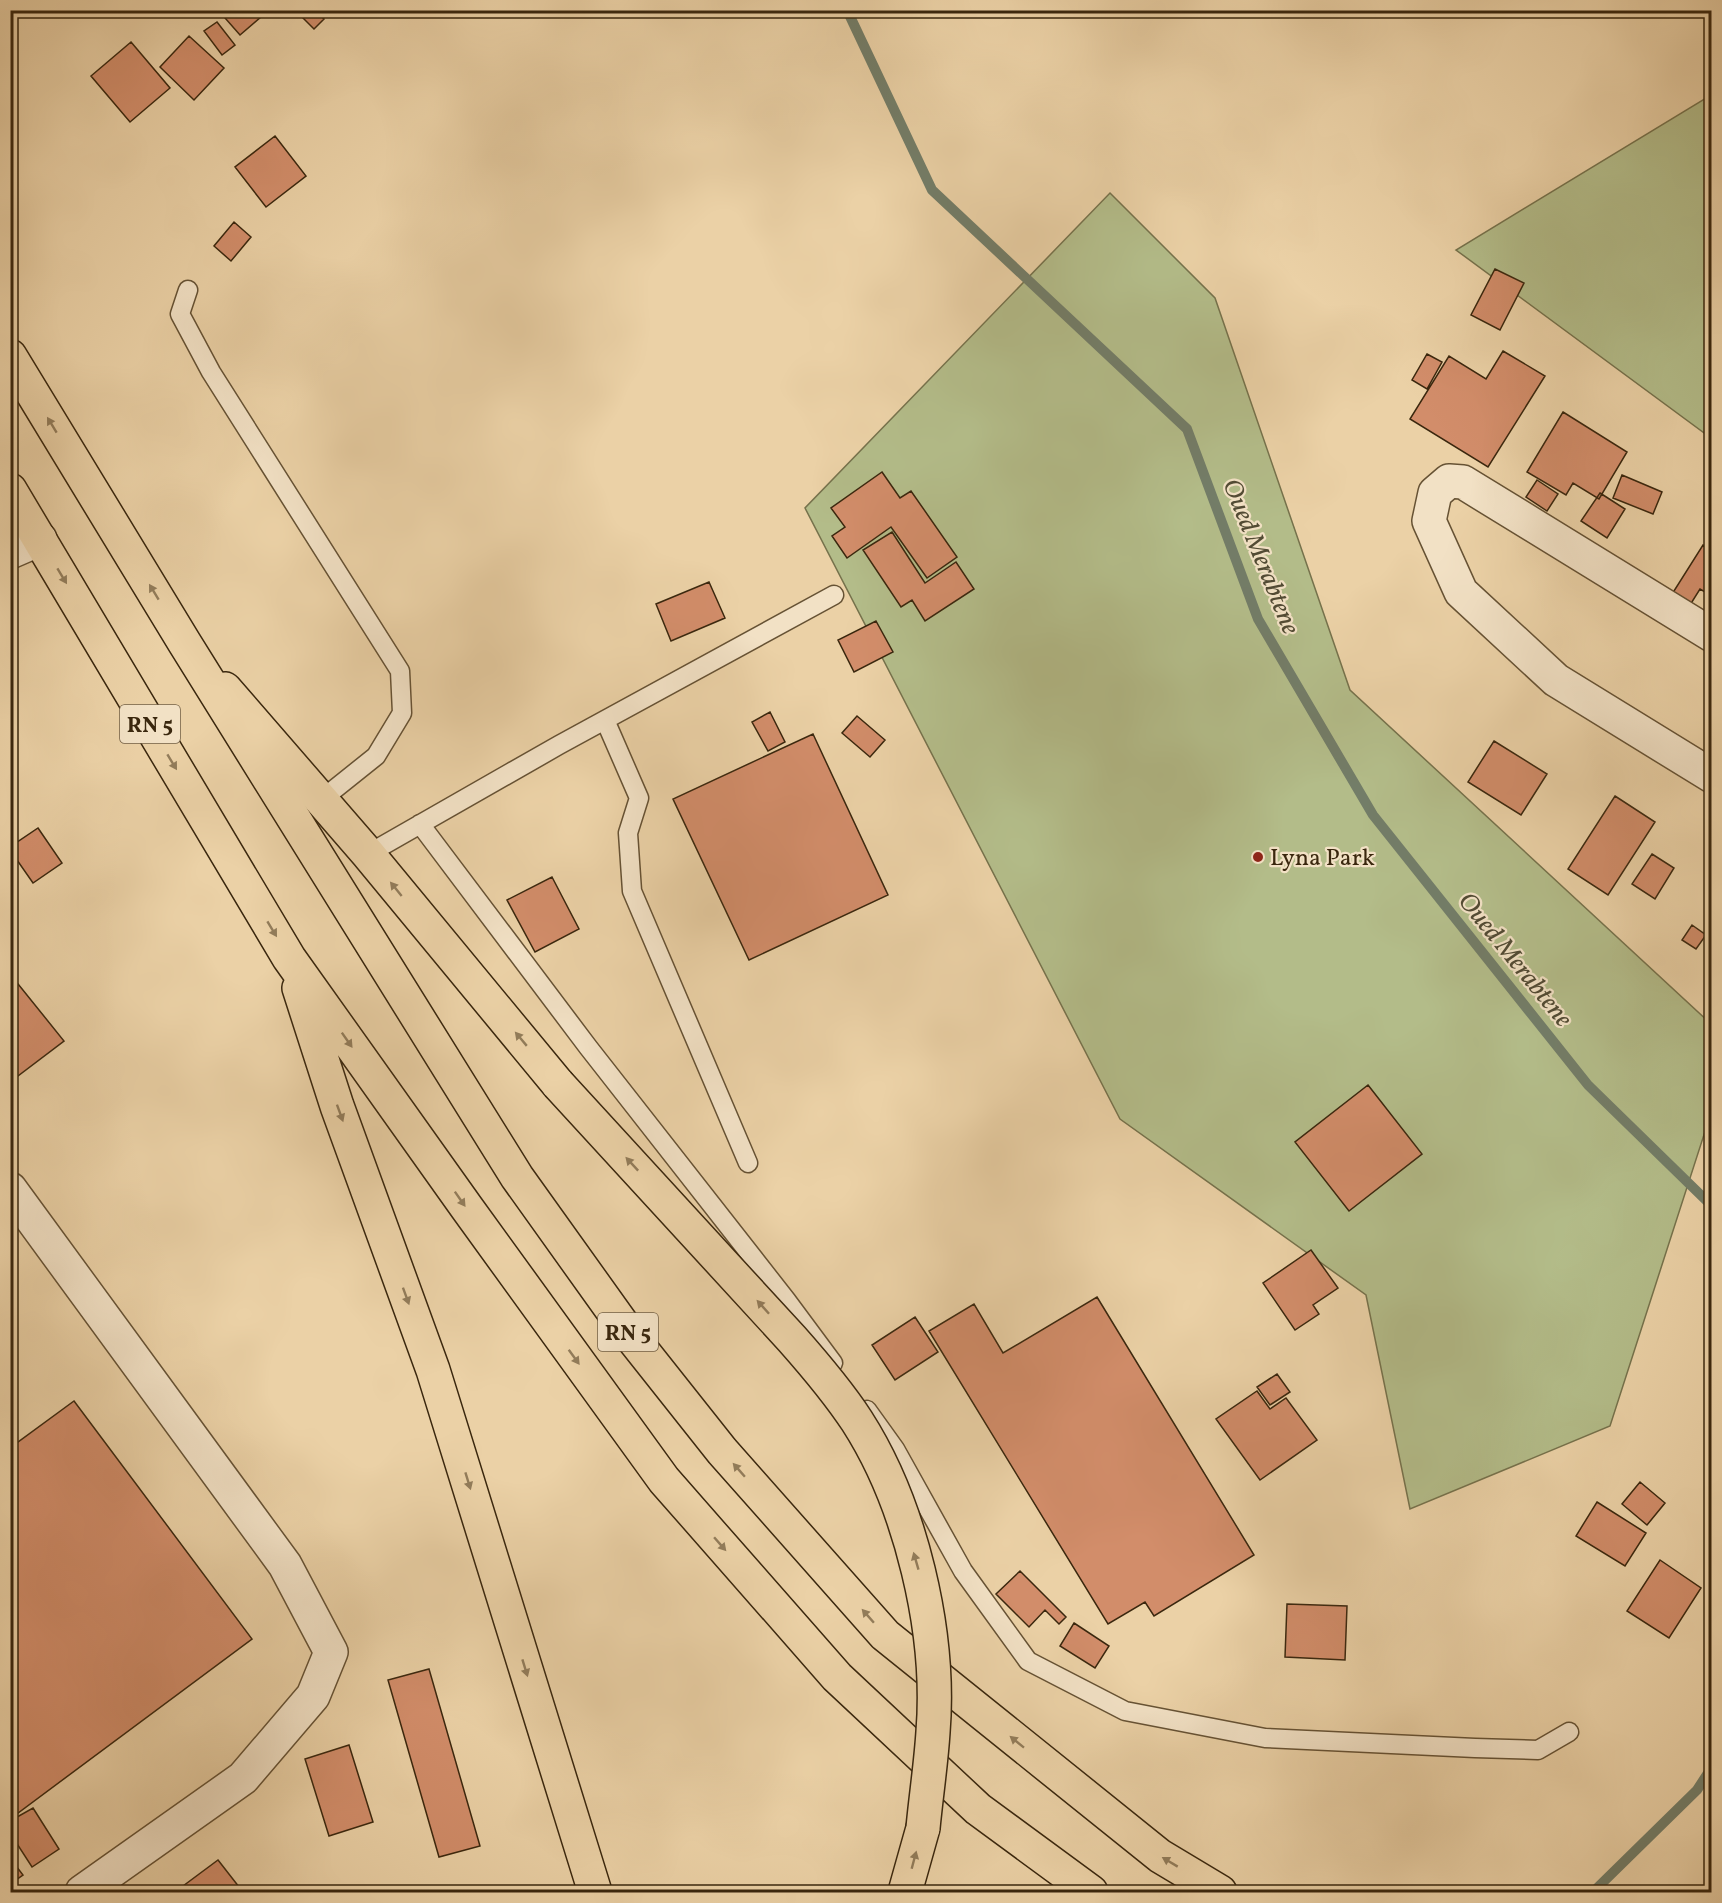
<svg xmlns="http://www.w3.org/2000/svg" width="1722" height="1903" viewBox="0 0 1722 1903" font-family="Vollkorn,serif">
<style>
.green{fill:#b3bc89;stroke:#76724c;stroke-width:1.5}
.lines{fill:none;stroke-linecap:round;stroke-linejoin:round}
.stream{stroke:#737d68;stroke-width:10}
.building{fill:#d28d6a;stroke:#3a270e;stroke-width:1.5}
.lane-casing{stroke:#665234;stroke-width:21}
.street-casing{stroke:#665234;stroke-width:36}
.primary-casing{stroke:#3a270e;stroke-width:36}
.highway-casing{stroke:#3a270e;stroke-width:36}
.lane{stroke:#f2e1c5;stroke-width:18}
.street{stroke:#f2e1c5;stroke-width:33}
.primary{stroke:#ebd1a6;stroke-width:33}
.highway{stroke:#ebd1a6;stroke-width:33}
.primary-bridge-casing{stroke:#3a270e;stroke-width:36;stroke-linecap:butt}
.primary-bridge{stroke:#ebd1a6;stroke-width:33}
.oneway{fill:#927c5a}
.poi-dot{fill:#8f2418;stroke:#f2e1c5;stroke-width:2}
.labels{text-anchor:middle;stroke-width:4.5;stroke-linejoin:round;paint-order:stroke}
.shield{fill:#f2e1c5;stroke:#715f45;stroke-width:1.5}
.shield-label{font-size:22px;font-weight:bold;fill:#3a270e}
.poi-label{font-size:24px;fill:#3a270e;stroke:#f2e1c5;text-anchor:start}
.water-label{font-size:26px;font-style:italic;fill:#524b34;stroke:#f2e1c5}
</style>
<rect width="100%" height="100%" fill="#ebd1a6"/>
<filter id="stains"><feTurbulence type="fractalNoise" baseFrequency=".00333" numOctaves="4"/><feColorMatrix values="0 0 0 0 .2 0 0 0 0 .09 0 0 0 0 .02 0 0 0 .5 -.17"/></filter>
<radialGradient id="worn" r=".72"><stop offset=".6" stop-color="#630" stop-opacity="0"/><stop offset="1" stop-color="#630" stop-opacity=".3"/></radialGradient>
<!-- green -->
<path class="green" d="M1711 95V438L1456 250Z
M1110 193 1215 298 1350 690 1711 1024V1113L1610 1426 1410 1509 1366 1295 1120 1119 805 508Z"/>
<g class="lines">
<!-- stream -->
<path class="stream" d="M847 10 932 190 1187 429 1258 619 1373 815 1588 1085 1712 1206
M1593 1892 1697 1790 1712 1767"/>
</g>
<!-- building -->
<path class="building" d="M218 10H269L240 35Z
M295 10H315L324 19 314 29Z
M217 22 235 45 222 55 204 31Z
M189 36 224 68 194 100 160 67Z
M131 42 170 88 130 122 91 76Z
M275 136 306 176 266 207 235 167Z
M234 222 251 237 231 261 214 246Z
M1495 269 1524 283 1500 330 1471 315Z
M1503 351 1545 376 1488 467 1410 419 1449 356 1486 379Z
M1427 354 1442 362 1427 389 1412 380Z
M1563 412 1627 452 1599 499 1573 483 1566 495 1527 472Z
M882 472 900 498 911 491 957 557 927 578 891 527 847 558 832 536 845 527 831 508Z
M1622 475 1662 492 1653 514 1613 498Z
M1537 480 1558 494 1547 511 1526 497Z
M1600 493 1625 509 1607 538 1581 521Z
M892 532 925 583 956 562 974 589 925 621 912 600 901 607 863 550Z
M1703 545 1712 550V596L1700 589 1685 613 1667 602Z
M709 582 725 618 671 641 656 604Z
M876 621 893 652 854 672 838 640Z
M770 712 785 742 768 751 752 722Z
M857 716 885 740 870 757 842 733Z
M813 734 888 895 749 960 673 799Z
M1494 741 1547 774 1521 815 1468 782Z
M1615 796 1655 822 1608 895 1568 869Z
M38 828 62 863 33 883 10 850V847Z
M1652 854 1674 868 1655 899 1632 884Z
M552 877 579 929 535 952 507 900Z
M1692 925 1706 935 1696 949 1682 940Z
M10 974 64 1041 10 1082Z
M1368 1085 1422 1154 1349 1211 1295 1142Z
M1311 1250 1338 1288 1313 1305 1319 1314 1295 1330 1263 1283Z
M1097 1297 1254 1555 1154 1616 1145 1602 1108 1624 929 1331 974 1304 1003 1353Z
M915 1317 938 1352 895 1380 872 1345Z
M1277 1374 1290 1392 1270 1405 1257 1387Z
M1257 1391 1270 1409 1286 1398 1317 1440 1260 1480 1216 1419Z
M74 1401 252 1639 10 1819V1448Z
M1640 1482 1665 1503 1647 1525 1622 1504Z
M1597 1502 1646 1533 1625 1566 1576 1536Z
M1660 1560 1701 1588 1669 1638 1627 1611Z
M1020 1571 1066 1617 1059 1624 1045 1610 1029 1627 996 1594Z
M1287 1604 1347 1606 1345 1660 1285 1657Z
M1074 1623 1109 1646 1095 1668 1060 1646Z
M429 1669 480 1846 439 1857 388 1680Z
M349 1745 373 1822 329 1836 305 1759Z
M33 1808 59 1849 32 1867 10 1833V1821Z
M10 1858 23 1875 10 1884Z
M218 1860 243 1892H175Z"/>
<g class="lines">
<defs>
<path id="lane" d="M188 290 180 314 211 372 400 671 402 713 376 756 321 800
M605 720 639 798 628 833 632 891 748 1163
M420 824 588 1047 787 1301 833 1363
M368 854 559 745 834 595
M867 1410 895 1449 963 1571 1028 1661 1125 1711 1265 1738 1475 1748 1538 1750 1569 1732"/>
<path id="street" d="M10 552 40 539
M1712 635 1463 482 1449 481 1435 493 1429 521 1461 592 1556 680 1712 776
M10 1189 285 1565 331 1652 313 1696 243 1778 82 1892"/>
<path id="primary" d="M225 689 368 854 558 1084
M905 1892 923 1828"/>
<path id="highway" d="M10 356 184 642 517 1177 630 1335 722 1451 885 1635 1160 1856 1220 1892
M10 490 289 958 467 1208 664 1480 837 1677 978 1809 1091 1892
M299 988 337 1106 433 1370 595 1892"/>
</defs>
<!-- lane casing -->
<use href="#lane" class="lane-casing"/>
<!-- street casing -->
<use href="#street" class="street-casing"/>
<!-- primary casing -->
<use href="#primary" class="primary-casing"/>
<!-- highway casing -->
<use href="#highway" class="highway-casing"/>
<!-- lane -->
<use href="#lane" class="lane"/>
<!-- street -->
<use href="#street" class="street"/>
<!-- primary -->
<use href="#primary" class="primary"/>
<!-- highway -->
<use href="#highway" class="highway"/>
<defs>
<path id="primary-bridge" d="M558 1084 792 1339C815 1365 838 1392 857 1421 911 1505 941 1632 933 1732 931 1764 926 1796 923 1828"/>
</defs>
<!-- primary-bridge casing -->
<use href="#primary-bridge" class="primary-bridge-casing"/>
<!-- primary-bridge -->
<use href="#primary-bridge" class="primary-bridge"/>
</g>
<!-- one-way arrows -->
<defs><path id="oneway-solid" d="M-6-.8H1V-3.2L6.5 0L1 3.2V.8H-6Z" transform="scale(1.5)"/></defs>
<g class="oneway">
<use href="#oneway-solid" transform="translate(52 425) rotate(-121)"/>
<use href="#oneway-solid" transform="translate(62 576) rotate(59)"/>
<use href="#oneway-solid" transform="translate(154 592) rotate(-121)"/>
<use href="#oneway-solid" transform="translate(172 762) rotate(59)"/>
<use href="#oneway-solid" transform="translate(396 889) rotate(-129)"/>
<use href="#oneway-solid" transform="translate(272 929) rotate(59)"/>
<use href="#oneway-solid" transform="translate(521 1039) rotate(-130)"/>
<use href="#oneway-solid" transform="translate(347 1040) rotate(55)"/>
<use href="#oneway-solid" transform="translate(340 1113) rotate(70)"/>
<use href="#oneway-solid" transform="translate(632 1164) rotate(-133)"/>
<use href="#oneway-solid" transform="translate(460 1199) rotate(55)"/>
<use href="#oneway-solid" transform="translate(406 1296) rotate(70)"/>
<use href="#oneway-solid" transform="translate(763 1307) rotate(-132)"/>
<use href="#oneway-solid" transform="translate(574 1357) rotate(54)"/>
<use href="#oneway-solid" transform="translate(739 1470) rotate(-131)"/>
<use href="#oneway-solid" transform="translate(468 1481) rotate(73)"/>
<use href="#oneway-solid" transform="translate(720 1544) rotate(49)"/>
<use href="#oneway-solid" transform="translate(916 1561) rotate(-106)"/>
<use href="#oneway-solid" transform="translate(868 1616) rotate(-131)"/>
<use href="#oneway-solid" transform="translate(525 1668) rotate(73)"/>
<use href="#oneway-solid" transform="translate(1017 1742) rotate(-141)"/>
<use href="#oneway-solid" transform="translate(914 1860) rotate(-75)"/>
<use href="#oneway-solid" transform="translate(1170 1862) rotate(-149)"/>
</g>
<!-- markers -->
<circle class="poi-dot" cx="1258" cy="857" r="6"/>
<g class="labels">
<!-- shield labels -->
<g class="shield">
<rect x="120" y="705" width="60" height="38" rx="4.5"/>
<rect x="598" y="1313" width="60" height="38" rx="4.5"/>
</g>
<g class="shield-label">
<text x="150" y="732">RN 5</text>
<text x="628" y="1340">RN 5</text>
</g>
<!-- poi labels -->
<g class="poi-label">
<text x="1270" y="865">Lyna Park</text>
</g>
<!-- water labels -->
<g class="water-label">
<text transform="translate(1262 556) rotate(68)" y="9">Oued Merabtene</text>
<text transform="translate(1516 959) rotate(51)" y="9">Oued Merabtene</text>
</g>
</g>
<!-- margin -->
<rect width="1722" height="1903" fill="none" stroke="#ebd1a6" stroke-width="36"/>
<rect x="12" y="12" width="1698" height="1879" fill="none" stroke="#3a270e" stroke-width="3"/>
<rect x="18" y="18" width="1686" height="1867" fill="none" stroke="#3a270e" stroke-width="1.5"/>
<rect width="100%" height="100%" filter="url(#stains)"/>
<rect width="100%" height="100%" fill="url(#worn)"/>
</svg>
